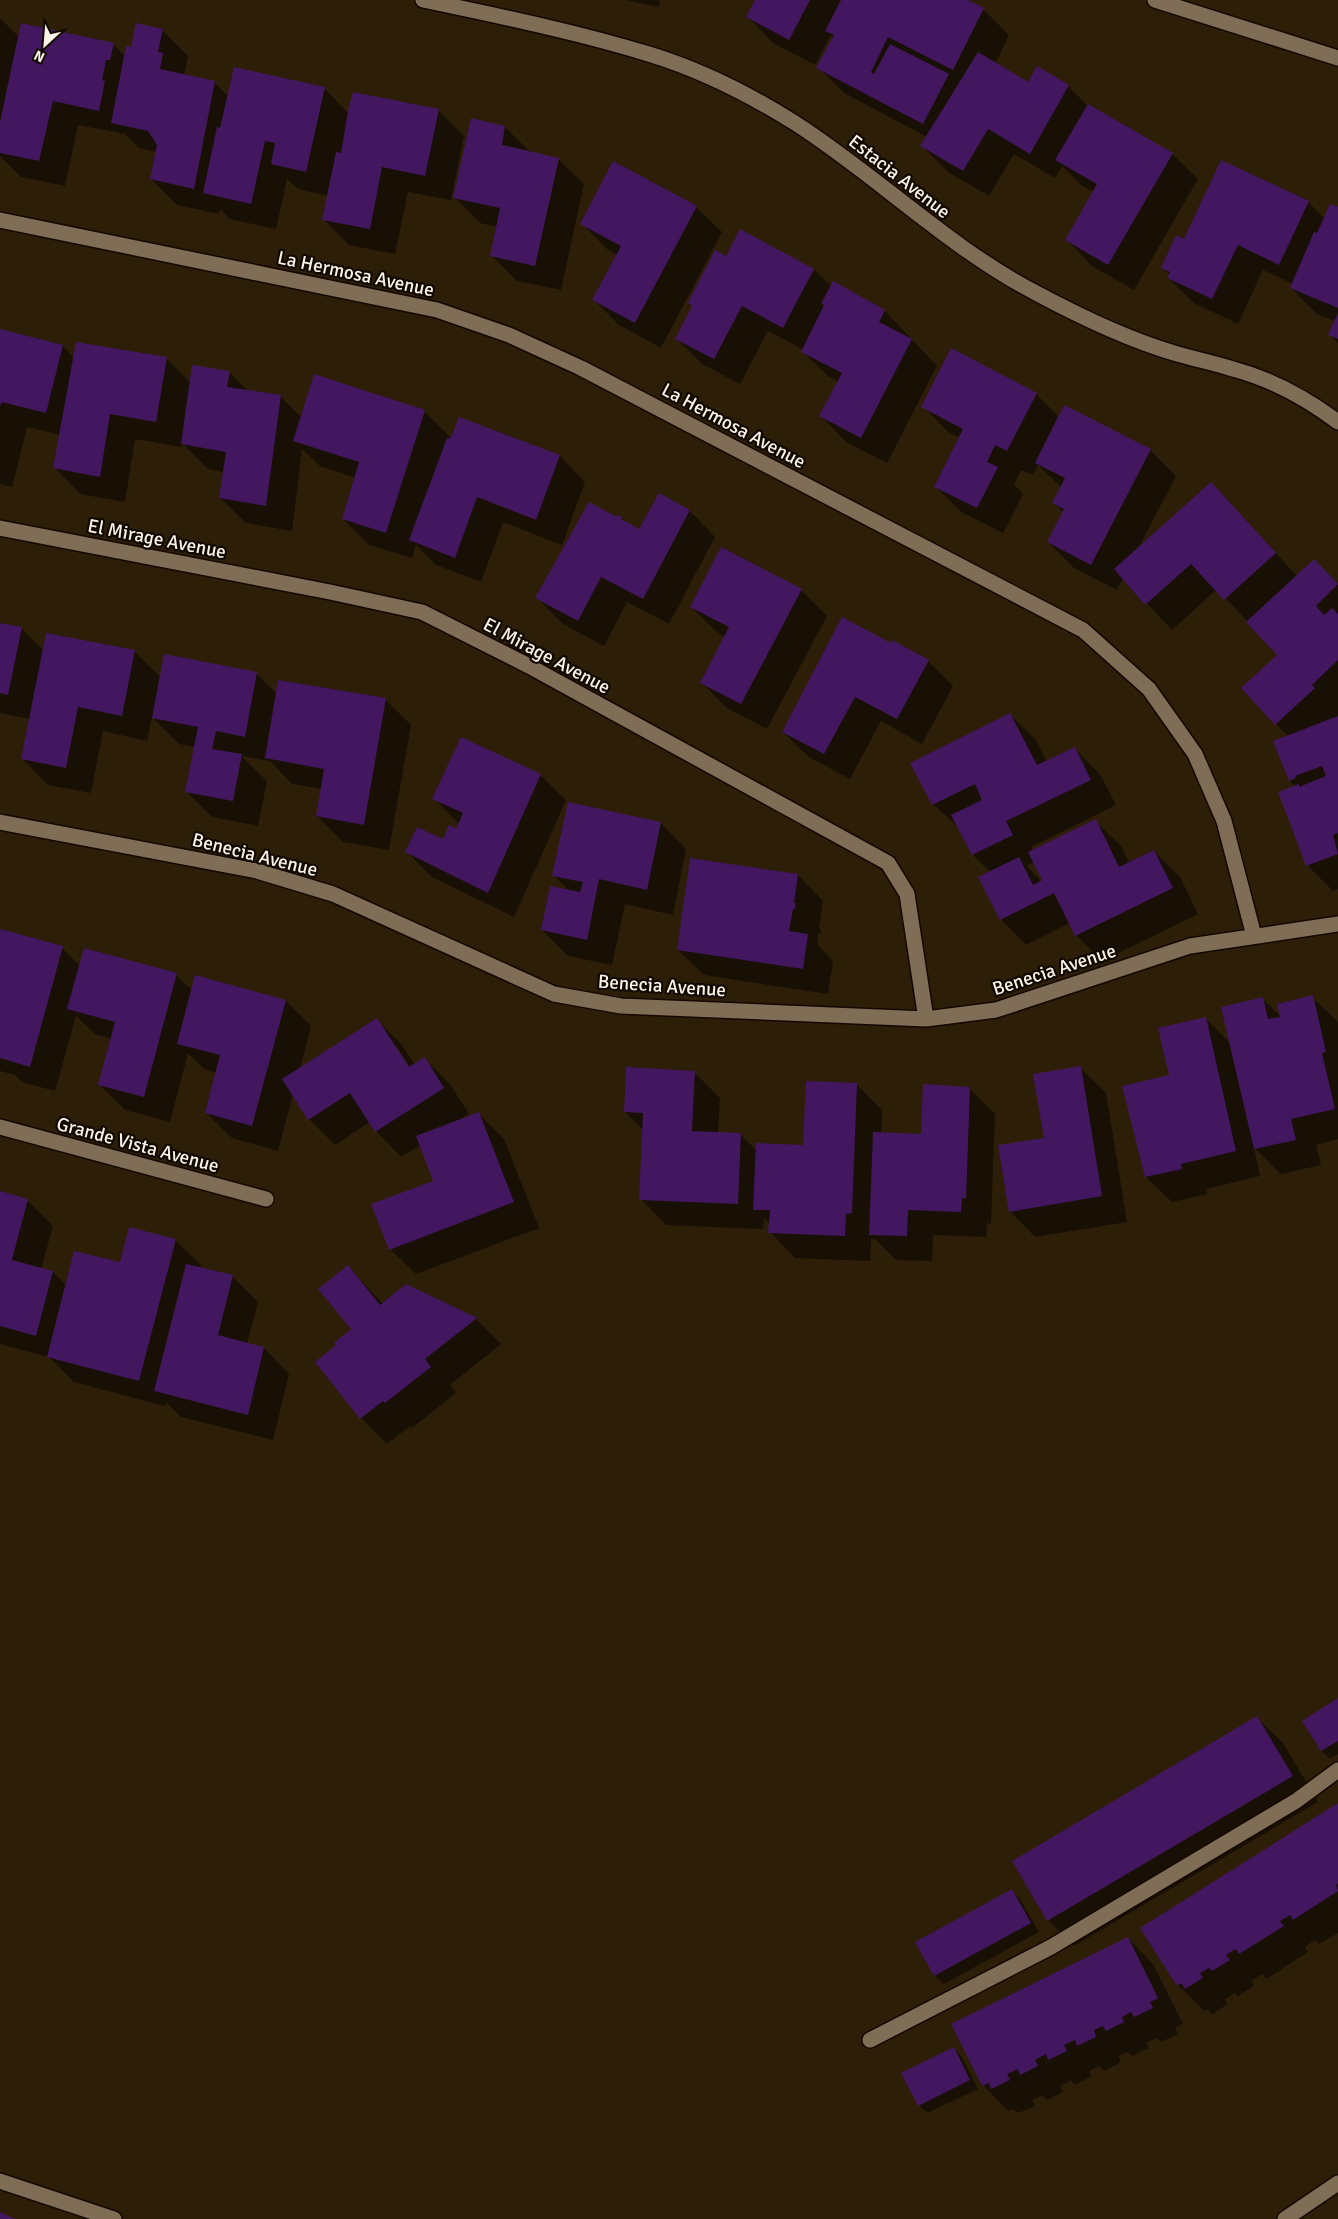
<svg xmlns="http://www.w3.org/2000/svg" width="1338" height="2219" viewBox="0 0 1338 2219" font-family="Signika,sans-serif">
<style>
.shadow{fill:#0007;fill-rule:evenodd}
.building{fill:#42175f}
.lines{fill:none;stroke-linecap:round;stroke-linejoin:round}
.service-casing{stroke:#150800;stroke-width:18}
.minor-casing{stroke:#150800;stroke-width:18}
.service{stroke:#7f6d56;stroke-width:15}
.minor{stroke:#7f6d56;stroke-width:15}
.labels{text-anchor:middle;stroke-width:4.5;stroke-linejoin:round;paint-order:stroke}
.street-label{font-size:19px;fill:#fdf3e6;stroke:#100a03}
</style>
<rect width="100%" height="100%" fill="#2d1e08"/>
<!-- shadow -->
<path class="shadow" d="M625 0H660L659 7Z
M757 0H965L983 9 1009 35 995 64 1028 84 1068 86 1087 105 1172 154 1198 179 1134 290 1092 266 1067 240 1094 192 1082 186 1062 166 1055 178 1014 154 989 196 948 172 922 146 927 137 844 93 818 67 834 38 831 35 815 65 773 43 748 17Z
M0 18 19 37 113 44 125 56 132 49 162 30 188 56 184 75 214 82 228 96 324 88 348 113 438 110 464 136 451 200 408 192 395 254 349 245 323 219 328 196 298 189 287 179 276 229 230 219 220 209 219 214 177 205 151 179 157 152 139 148 125 134 78 125 65 186 21 177 0 156Z
M505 127 530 152 558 159 584 184 561 290 517 281 491 255 497 227 480 223 454 197Z
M1308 202 1325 219 1338 208V343L1330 335 1335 321 1317 314 1291 288 1293 284 1263 270 1238 324 1194 303 1168 278 1170 275 1162 267 1184 240Z
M696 207 722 232 661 348 619 325 594 300 618 255 607 249 581 223Z
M727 257 814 270 832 287 834 283 885 311 937 366 887 463 846 442 821 416 839 382 829 377 803 352 804 350 768 331 740 384 702 364 676 338 693 307 689 303Z
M0 330 63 346 74 358H166L190 382 229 372 249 392 280 396 302 418 424 411 451 438 460 418 560 456 585 482 562 545 503 522 481 582 436 565 416 545 412 558 369 545 343 519 356 478 320 466 302 449 292 531 246 523 220 498 224 472 208 469 182 443V447L135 439 125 502 80 494 55 468 60 435 27 427 12 487 0 484Z
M1036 394 1059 417 1150 450 1176 476 1138 549 1211 484 1297 576 1314 560 1338 585V889L1333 891 1307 865 1296 787 1290 781 1288 736 1276 724 1279 655 1217 589 1172 630 1123 578 1117 590 1074 568 1048 542 1064 513 1053 502 1061 487 1038 465 1033 475 1021 470 1014 484 1023 494 1003 533 961 512 935 486 960 438 948 432 923 406Z
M659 495 690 511 715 537 669 624 627 602 604 646 563 624 537 598 619 517 640 531Z
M801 590 827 616 767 729 727 708 701 682 725 637 717 632 691 607Z
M0 624 21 628 44 651H134L161 678 165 656 257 674 277 694 385 699 411 725 389 850 343 842 317 816 322 789 292 784 270 761 241 756 267 781 258 826 212 817 187 792 195 747 179 744 152 717 147 741 103 731 91 793 48 785 23 759 30 719 0 713Z
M928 661 953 686 922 744 881 721 850 779 809 757 783 732Z
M1010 715 1036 740 1047 762 1074 748 1100 774 1116 805 1031 847 1033 851 1095 821 1121 846 1129 863 1154 851 1180 877 1198 914 1102 961 1076 935 1070 923 1026 945 1001 919 991 873 973 855 960 829 933 804ZM1035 862 1045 885 1027 866Z
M540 775 566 800 514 917 432 877 407 852 443 840 457 830 459 824 434 798Z
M569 804 661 823 686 849 673 915 625 904 612 965 568 956 542 930 570 892 554 875Z
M798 875 823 901 819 928 821 930 820 934 818 933 817 944 833 961 828 994 704 975 678 950Z
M0 931 62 948 80 966 176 975 193 991 286 1001 311 1026 300 1069 377 1020 402 1045 415 1065 425 1059 450 1084 469 1114 459 1120 479 1114 504 1139 539 1228 416 1274 390 1249 435 1182 421 1145 401 1157 376 1131 370 1122 335 1145 309 1119 293 1094 278 1151 232 1138 206 1113 217 1073 204 1069 188 1053 170 1122 125 1110 100 1085 112 1039 95 1034 76 1016 55 1091 22 1082 15 1075 0 1071ZM394 1047H397L413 1072 411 1073Z
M1312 997 1338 1022V1139L1316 1145 1321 1165 1281 1174 1254 1148 1260 1176 1206 1189 1207 1194 1172 1202 1146 1177 1170 1076 1205 1018 1231 1044 1263 999 1281 1017Z
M1080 1068 1106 1093 1127 1222 1035 1237 1010 1211Z
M694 1072 720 1098 718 1133 740 1134 757 1151 805 1146 856 1084 882 1110 881 1133 922 1135 969 1088 995 1114 991 1224 987 1223 986 1237 933 1235 932 1261 896 1260 875 1239H871L870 1261 795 1258 770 1232V1225L764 1218 763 1229 666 1225 641 1199 643 1130 625 1112Z
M0 1193 27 1200 53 1226 41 1269 53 1272 66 1285 175 1240 201 1265 200 1268 232 1276 258 1302 247 1344 264 1348 289 1374 273 1440 181 1417 166 1402 165 1406 74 1382 49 1357 0 1344Z
M348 1267 383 1304 476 1319 501 1344 450 1385 456 1393 412 1428 410 1426 387 1444 361 1418 338 1345 353 1329Z
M1338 1700V1754L1330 1759 1322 1751 1303 1721Z
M1257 1718 1283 1743 1318 1802 1074 1946 1048 1920Z
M1338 1805V1933L1319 1944 1315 1940 1305 1947 1308 1952 1266 1979 1262 1974 1251 1981 1254 1986 1238 1996 1235 1993 1225 1999 1228 2004 1212 2014 1207 2009 1204 2011 1178 1985Z
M1012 1890 1020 1899 1039 1932 944 1984 935 1976 917 1942Z
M1128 1938 1153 1964 1183 2024 1175 2028 1178 2034 1161 2042 1156 2038 1146 2043 1149 2048 1132 2056 1128 2052 1118 2056 1121 2062 1104 2071 1099 2066 1089 2071 1092 2076 1075 2085 1071 2080 1060 2086 1063 2092 1047 2100 1042 2095 1032 2100 1035 2106 1018 2113 1013 2109 1008 2111 983 2085Z
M954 2049 962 2057 978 2089 927 2113 919 2105Z"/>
<!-- building -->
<path class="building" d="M755 0H810L789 40 746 17Z
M841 0H968L984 8 953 70 888 37 871 72 874 74 890 44 949 74 923 124 816 68 834 35 825 31Z
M21 23 114 43 110 60H106L102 80 105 81 99 111 53 101 39 161 0 153V122Z
M136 23 163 29 158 52 163 53 160 69 215 81 194 189 150 179 157 145 148 131 111 123 126 46 131 47Z
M978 52 1028 82 1037 66 1069 85 1030 154 988 129 963 171 920 146Z
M234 67 325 87 306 172 271 164 275 143 265 141 251 204 203 193 217 127 220 128Z
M353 92 439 109 425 176 382 167 370 229 322 220 336 152 341 153 348 111Z
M1088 104 1173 153 1108 265 1065 240 1097 184 1055 160Z
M471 118 505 126 502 145 559 158 535 266 490 256 500 208 453 198Z
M1221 160 1309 201 1279 265 1238 245 1212 299 1167 278 1170 272 1161 268 1176 235 1184 239Z
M613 161 697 206 635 323 592 300 621 246 580 224Z
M1330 204 1338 207V308L1290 288 1314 232 1317 233Z
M740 229 814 269 783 328 742 306 714 359 675 339 692 306 688 303 715 250 726 256Z
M833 281 885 310 879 322 912 339 861 438 819 416 842 373 801 352 824 305 821 304Z
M1338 313V339L1328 335Z
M0 329 63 345 46 413 2 402 0 406Z
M76 342 167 357 156 422 110 414 100 477 53 468Z
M951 348 1037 393 1007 451 995 445 987 462 998 467 977 508 934 487 963 429 921 407Z
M192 365 230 371 227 387 281 395 266 506 219 498 226 452 181 444Z
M314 374 425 410 386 533 342 519 359 462 293 441Z
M1064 405 1151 449 1091 565 1047 542 1064 509 1052 503 1065 478 1035 463Z
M459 417 560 455 536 520 477 497 455 558 409 540 447 438 449 439 453 433Z
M1211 482 1276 553 1224 600 1191 564 1145 605 1114 569Z
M659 493 690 510 643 599 601 577 578 621 535 598 589 502 617 517 618 515 622 517 621 519 639 529Z
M721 547 802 589 741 704 700 683 729 627 690 607Z
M1314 559 1338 584 1316 606 1324 615 1332 608 1338 614V660L1312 685 1315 688 1275 725 1241 688 1277 655 1246 622Z
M842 617 891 643 892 640 929 660 897 719 855 697 824 754 782 732Z
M0 623 22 627 8 695 0 693Z
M46 633 135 650 122 716 78 707 66 768 21 759Z
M164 654 257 672 245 737 216 731 212 749 242 754 233 801 185 792 198 727 152 718Z
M278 680 386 698 364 825 316 816 324 769 265 758Z
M1010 713 1037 765 1075 747 1091 780 1006 821 1013 835 972 855 951 815 982 800 975 784 932 805 910 763Z
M1338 716V833L1333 835 1338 854 1306 866 1278 792 1299 784V787L1326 776 1322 766 1295 776 1296 778 1289 781 1273 741Z
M461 737 541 774 488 893 405 852 417 827 443 839 449 825 456 829 463 813 432 799Z
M568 802 661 822 647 890 599 879 587 940 541 930 550 886 580 892 583 882 552 876Z
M1096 819 1119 867 1154 850 1173 888 1075 936 1054 893 1000 920 978 877 1019 857 1033 885 1042 880 1028 852Z
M690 858 798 874 794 903H796L795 909H793L789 931 808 934 803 969 677 950Z
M0 929 63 946 30 1067 0 1058Z
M84 948 177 973 144 1097 98 1085 115 1022 67 1009Z
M195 975 286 1000 252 1126 205 1113 220 1055 177 1044Z
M1313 995 1326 1052 1322 1053 1335 1109 1291 1119 1296 1140 1254 1149 1221 1007 1263 997 1268 1019 1280 1017 1277 1004Z
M1206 1017 1236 1151 1181 1164 1182 1169 1145 1177 1122 1086 1169 1075 1158 1028Z
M377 1018 409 1067 425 1057 444 1088 375 1132 350 1093 308 1120 282 1079Z
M1081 1066 1102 1196 1009 1212 998 1145 1044 1138 1033 1074Z
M626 1067 695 1071 692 1131 741 1133 738 1204 639 1200 643 1113 624 1112Z
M806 1081 857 1083 852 1213 846 1214 845 1236 768 1233 770 1210H753L756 1143 803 1145Z
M923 1084 970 1087 966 1199 962 1198 961 1212 908 1210 907 1236 869 1235 873 1132 921 1134Z
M479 1112 514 1202 389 1250 371 1204 433 1181 416 1136Z
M0 1191 28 1199 12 1260 53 1271 36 1336 0 1326Z
M129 1227 176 1239 139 1381 47 1357 74 1251 120 1262Z
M186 1264 233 1275 218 1335 264 1347 248 1415 154 1391Z
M348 1265 380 1305 406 1284 477 1318 425 1359 431 1367 385 1403 383 1401 360 1419 315 1362 336 1345 334 1343 351 1329 318 1289Z
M1338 1698V1741L1321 1751 1302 1721Z
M1257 1716 1293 1776 1047 1921 1012 1861Z
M1338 1803V1883L1336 1885 1338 1891 1293 1920 1290 1915 1280 1921 1284 1926 1239 1954 1236 1949 1226 1955 1230 1960 1212 1971 1209 1968 1200 1973 1203 1978 1185 1989 1181 1983 1177 1986 1140 1928Z
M1012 1889 1031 1923 934 1976 915 1942Z
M1128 1937 1158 1998 1150 2002 1153 2008 1134 2017 1131 2012 1122 2017 1124 2022 1106 2031 1103 2026 1094 2030 1096 2037 1077 2046 1075 2040 1064 2045 1067 2051 1048 2060 1046 2054 1035 2060 1038 2066 1020 2075 1018 2069 1007 2074 1010 2080 991 2089 989 2083 982 2086 951 2024Z
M954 2047 970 2080 918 2106 901 2073Z
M0 2212 15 2219H0Z"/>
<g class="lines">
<defs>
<path id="service" d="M870 2040 1051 1947 1296 1801 1338 1770
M0 2181 114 2219
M1285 2219 1338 2183"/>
<path id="minor" d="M423 0C499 16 577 32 652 55 700 70 752 96 795 123 879 177 949 248 1038 294 1081 317 1127 339 1174 353 1194 359 1214 363 1233 369 1271 379 1307 399 1338 422
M1155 0 1338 58
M0 220 437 310 509 335 581 368 1083 630 1149 689 1195 754 1224 821 1254 936
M0 528 330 592 422 612 529 666 888 863 907 894 926 1019
M0 822 257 871 333 894 554 994 621 1006 926 1019 996 1010 1190 946 1338 924
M0 1127 266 1199"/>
</defs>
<!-- service casing -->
<use href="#service" class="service-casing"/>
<!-- minor casing -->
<use href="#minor" class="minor-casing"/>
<!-- service -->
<use href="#service" class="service"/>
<!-- minor -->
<use href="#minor" class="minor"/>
</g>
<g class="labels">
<!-- street labels -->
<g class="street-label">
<text transform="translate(900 176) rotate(38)" y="7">Estacia Avenue</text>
<text transform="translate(356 273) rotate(12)" y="7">La Hermosa Avenue</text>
<text transform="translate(734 425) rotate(28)" y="7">La Hermosa Avenue</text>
<text transform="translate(157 538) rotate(11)" y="7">El Mirage Avenue</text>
<text transform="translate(547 655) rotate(28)" y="7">El Mirage Avenue</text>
<text transform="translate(255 854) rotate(14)" y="7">Benecia Avenue</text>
<text transform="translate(1054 969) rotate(-18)" y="7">Benecia Avenue</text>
<text transform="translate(662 985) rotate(4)" y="7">Benecia Avenue</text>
<text transform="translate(138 1144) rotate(15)" y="7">Grande Vista Avenue</text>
</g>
</g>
<!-- north arrow -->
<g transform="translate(45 45) rotate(206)" stroke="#100a03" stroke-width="4" paint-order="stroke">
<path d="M0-4L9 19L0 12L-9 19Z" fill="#fdf3e6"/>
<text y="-8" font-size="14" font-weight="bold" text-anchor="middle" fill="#fdf3e6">N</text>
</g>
</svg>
